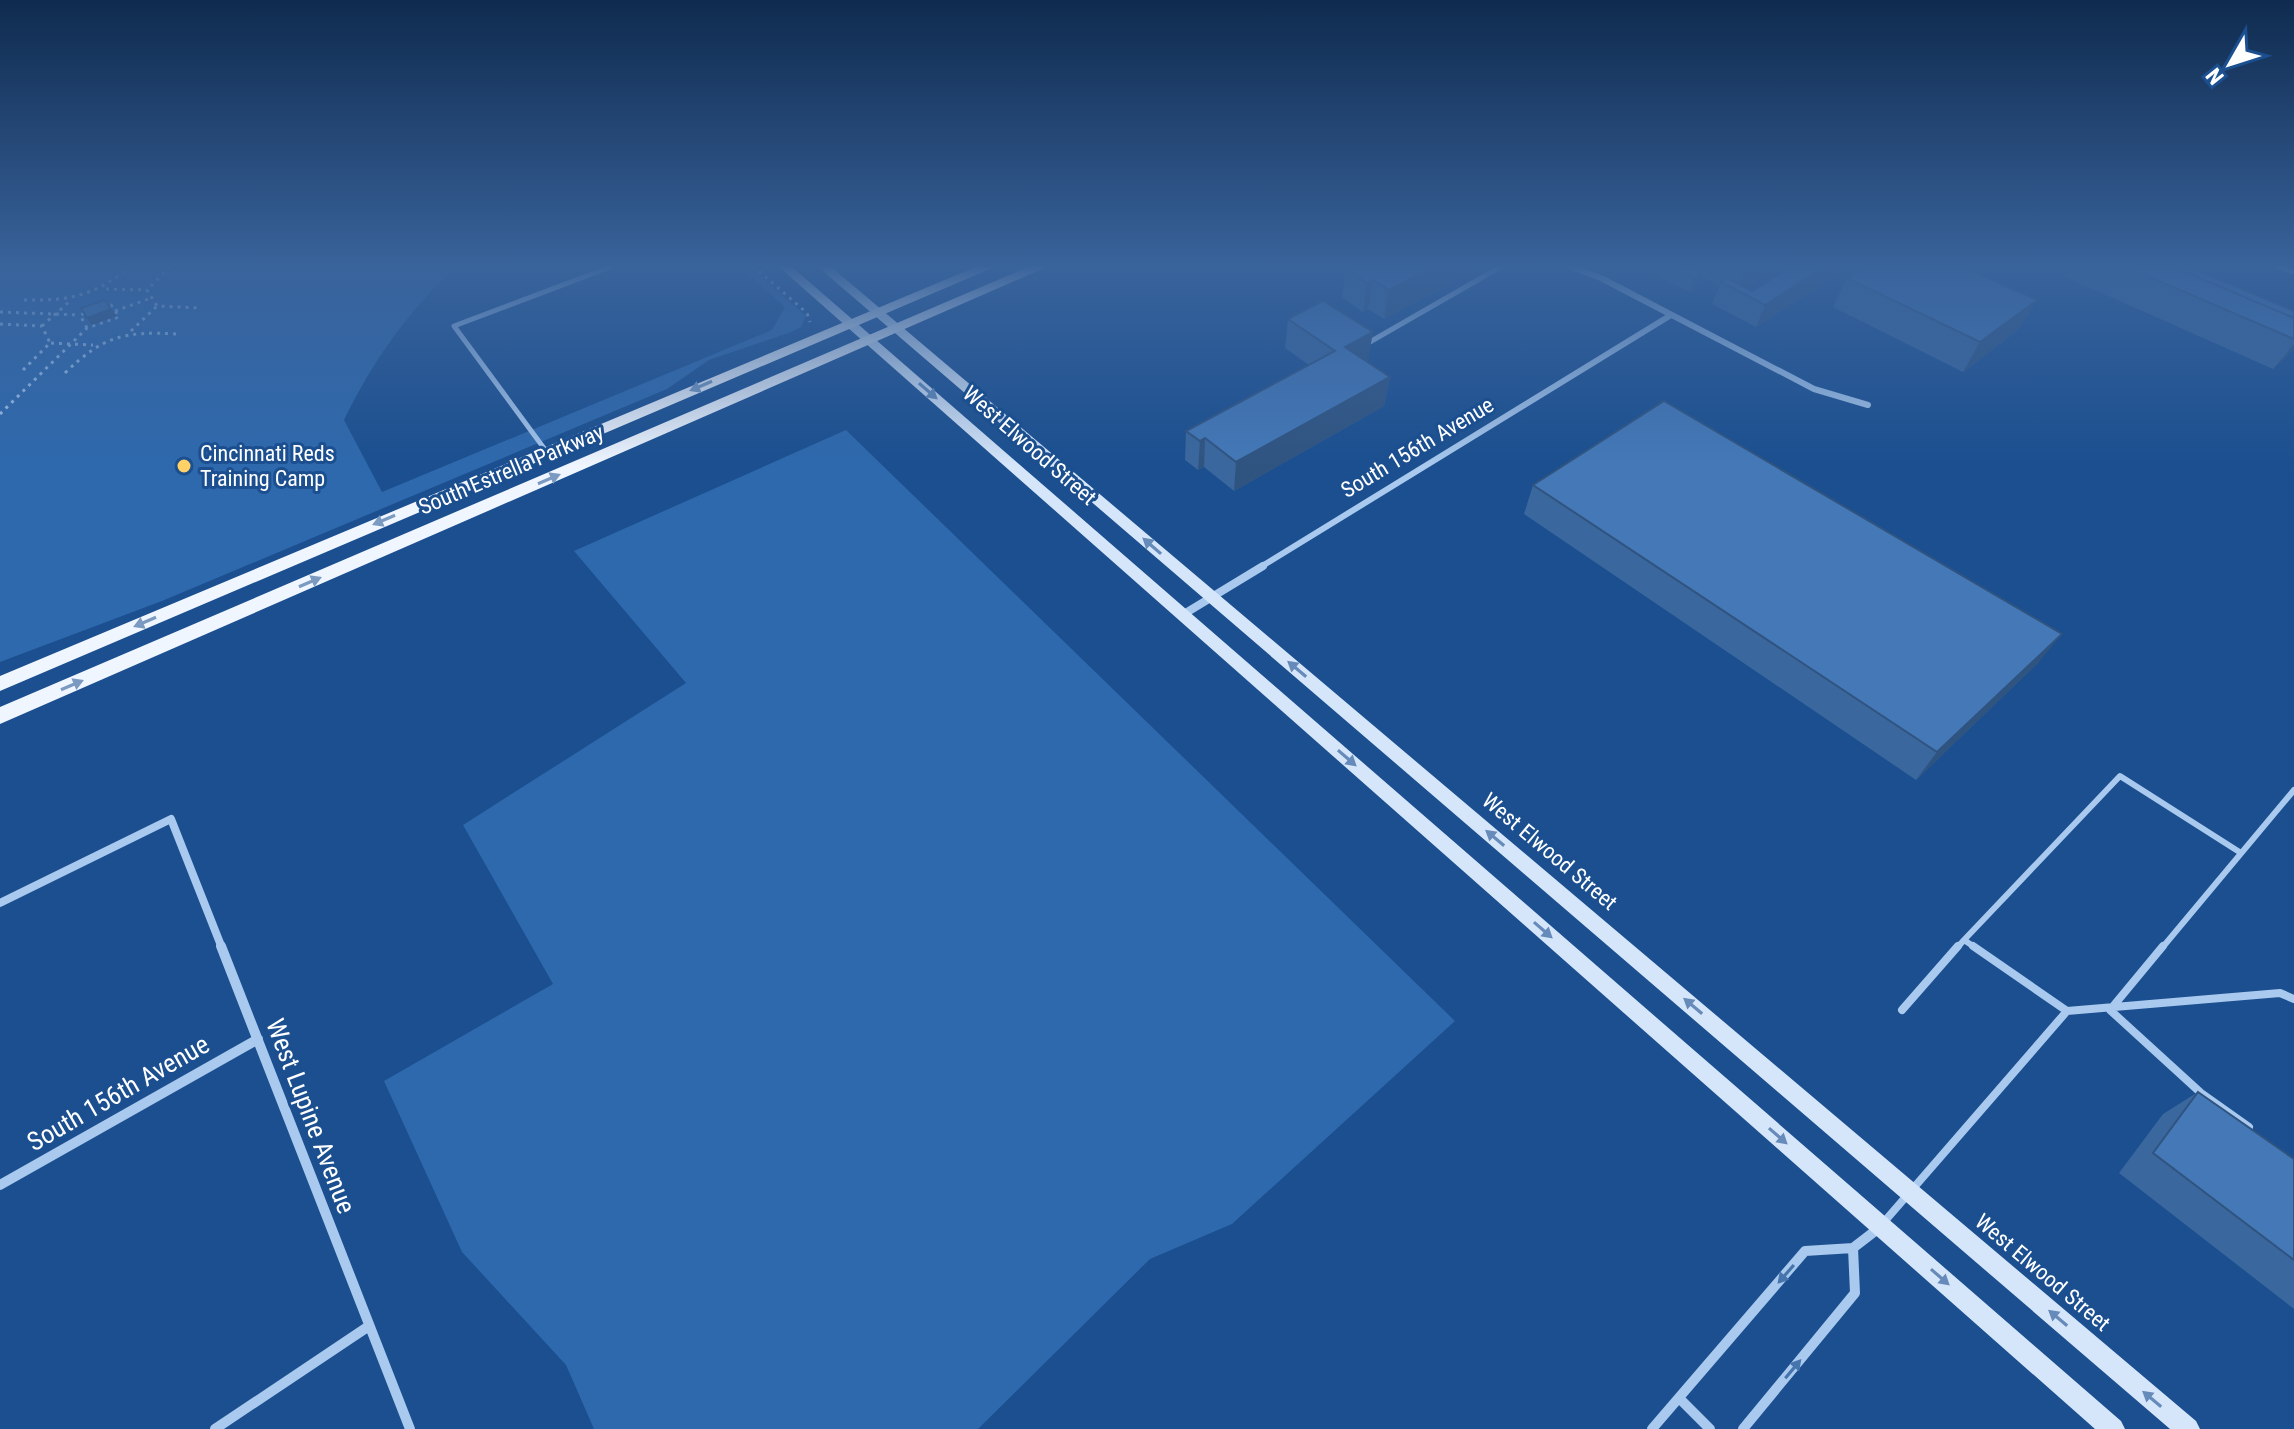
<svg xmlns="http://www.w3.org/2000/svg" width="2294" height="1429" viewBox="0 0 2294 1429" font-family="'Roboto Condensed',sans-serif">
<style>
.green{fill:#2e69ad}
.lines{fill:none;stroke-linecap:round;stroke-linejoin:round}
.path{stroke:#a9c9ee;stroke-width:3;stroke-dasharray:3 5;stroke-linecap:butt}
.lane-far2{stroke:#a9c9ee;stroke-width:5}
.lane-far1{stroke:#a9c9ee;stroke-width:6}
.lane{stroke:#a9c9ee;stroke-width:8}
.street-far2{stroke:#a9c9ee;stroke-width:6}
.street-far1{stroke:#a9c9ee;stroke-width:8}
.street{stroke:#a9c9ee;stroke-width:10}
.secondary{fill:#d6e6fa;fill-rule:evenodd}
.primary{fill:#f0f6ff;fill-rule:evenodd}
.wall{fill:#3a679d}
.shaded-wall{fill:#305480}
.building{fill:#4478b7;stroke:#305480;stroke-width:2}
.oneway{fill:#7b9ac1}
.oneway2{fill:#668bba}
.oneway3{fill:#4674ac}
.poi-dot{fill:#ffd166;stroke:#1b4f8f;stroke-width:3}
.labels{text-anchor:middle;stroke-width:6;stroke-linejoin:round;paint-order:stroke}
.street-label{font-size:22px;fill:#fff;stroke:#1b4f8f}
.poi-label{font-size:22px;fill:#fff;stroke:#1b4f8f;text-anchor:start}
.near-street-label{font-size:26px;fill:#fff;stroke:#1b4f8f}
</style>
<rect width="100%" height="100%" fill="#1b4f8f"/>
<!-- green -->
<path class="green" d="M0 266H456C407 313 374 359 344 420L382 492 772 330 785 307 739 266H749L806 316 801 327 791 332 709 360 667 389 162 601 0 662Z
M846 430 1455 1021 1232 1224 1150 1259 978 1429H594L566 1365 462 1252 384 1081 553 984 463 825 686 683 574 551Z"/>
<g class="lines">
<!-- path -->
<path class="path" d="M753 266 807 313 810 322
M170 267 147 290 157 306 201 308
M106 289 147 290
M24 300C68 301 96 296 130 266
M115 311 151 298
M0 312 80 315
M0 324 42 326 50 343 22 371
M42 326 69 302
M87 328 80 315 88 312
M131 331 157 306
M51 343 93 345
M65 373C103 336 124 331 176 334
M0 414 87 328 119 317 111 305 104 307"/>
<!-- lane-far2 -->
<path class="lane-far2" d="M2275 266 2294 272
M1368 343 1502 266
M546 451 454 326 613 266"/>
<!-- lane-far1 -->
<path class="lane-far1" d="M1964 940 2120 776 2241 853
M1957 948 1964 940 1976 948
M2162 948 2294 790"/>
<!-- lane -->
<path class="lane" d="M1973 946 2067 1011
M2163 946 2110 1010 2201 1093 2249 1127
M1902 1010 1958 946
M1884 1222 2067 1011 2280 993 2294 999"/>
<!-- street-far2 -->
<path class="street-far2" d="M1568 266 1601 278 1814 389 1868 405
M1259 568 1671 315"/>
<!-- street-far1 -->
<path class="street-far1" d="M1184 614 1263 566
M0 903 171 819 222 948"/>
<!-- street -->
<path class="street" d="M221 946 410 1429
M0 1185 258 1039
M1679 1398 1710 1429
M215 1429 369 1326
M1652 1429 1805 1251 1853 1248 1879 1228
M1743 1429 1855 1293 1853 1248"/>
<!-- secondary -->
<path class="secondary" d="M778 266H791L2121 1421 2125 1429H2095Z
M817 266H830L2196 1421 2200 1429H2170Z"/>
<!-- primary -->
<path class="primary" d="M978 266H997L0 691V676Z
M1030 266H1049L0 724V707Z"/>
</g>
<!-- wall -->
<path class="wall" d="M1350 266H1483L1384 319 1368 309 1363 312 1342 297 1346 268Z
M1638 266H1780L1745 287 1752 291 1792 266H1850L1756 327 1712 304 1720 285 1701 276 1696 288 1690 292Z
M2041 266H2187L2294 311V349L2273 369Z
M1847 278 2019 329 1963 372 1833 307Z
M1288 319 1368 361 1367 362 1390 377 1384 406 1234 491 1204 467 1198 470 1185 460 1186 431 1309 365 1285 348Z
M1533 485 2038 663 1916 780 1524 514Z
M2198 1092 2294 1159V1309L2119 1173 2163 1114Z"/>
<!-- shaded-wall -->
<path class="shaded-wall" d="M1435 266H1483L1384 319 1389 290Z
M1746 266H1780L1738 291 1736 290Z
M1826 266H1850L1756 327 1765 305Z
M1702 274 1696 288 1690 292 1695 278Z
M1373 280 1368 309 1363 312 1367 283Z
M2037 300 2019 329 1963 372 1980 342Z
M111 309 117 316 92 325 87 318Z
M1373 332 1368 361 1341 376 1345 347Z
M2294 344V349L2273 369Z
M1390 377 1384 406 1234 491 1236 462Z
M1205 438 1204 467 1198 470 1200 441Z
M2062 634 2038 663 1916 780 1937 752Z"/>
<!-- building -->
<path class="building" d="M1350 266H1435L1389 290 1373 280 1367 283 1346 268Z
M1672 266H1686L1702 274 1695 278Z
M1792 266H1826L1765 305 1721 282 1728 278 1752 291Z
M1866 266H1961L2037 300 1980 342 1847 278Z
M2124 266H2171L2294 318V339Z
M2171 266H2187L2294 311V318Z
M105 300 111 309 87 318 81 308Z
M1323 301 1373 332 1345 347 1390 377 1236 462 1205 438 1200 441 1186 431 1335 351 1288 319Z
M1664 401 2062 634 1937 752 1533 485Z
M2198 1092 2294 1159V1260L2153 1153Z"/>
<!-- one-way arrows -->
<defs><path id="oneway-solid" d="M-6-.8H1V-3.2L6.5 0L1 3.2V.8H-6Z" transform="scale(2)"/></defs>
<g class="oneway">
<use href="#oneway-solid" transform="translate(701 386) rotate(157)"/>
<use href="#oneway-solid" transform="translate(549 479) rotate(-23)"/>
<use href="#oneway-solid" transform="translate(384 520) rotate(157)"/>
<use href="#oneway-solid" transform="translate(310 582) rotate(-23)"/>
<use href="#oneway-solid" transform="translate(145 622) rotate(157)"/>
<use href="#oneway-solid" transform="translate(72 685) rotate(-23)"/>
</g>
<g class="oneway2">
<use href="#oneway-solid" transform="translate(928 391) rotate(41)"/>
<use href="#oneway-solid" transform="translate(1152 546) rotate(-139)"/>
<use href="#oneway-solid" transform="translate(1297 669) rotate(-140)"/>
<use href="#oneway-solid" transform="translate(1347 758) rotate(41)"/>
<use href="#oneway-solid" transform="translate(1495 838) rotate(-140)"/>
<use href="#oneway-solid" transform="translate(1543 930) rotate(41)"/>
<use href="#oneway-solid" transform="translate(1693 1006) rotate(-140)"/>
<use href="#oneway-solid" transform="translate(1778 1136) rotate(41)"/>
<use href="#oneway-solid" transform="translate(1940 1277) rotate(41)"/>
<use href="#oneway-solid" transform="translate(2058 1318) rotate(-140)"/>
<use href="#oneway-solid" transform="translate(2152 1399) rotate(-140)"/>
</g>
<g class="oneway3">
<use href="#oneway-solid" transform="translate(1786 1274) rotate(131)"/>
<use href="#oneway-solid" transform="translate(1793 1369) rotate(-50)"/>
</g>
<!-- sky -->
<linearGradient id="sky" x2="0" y2="1"><stop stop-color="#0f2b4f"/><stop offset="0.57" stop-color="#39639b"/><stop offset="1" stop-color="#39639b" stop-opacity="0"/></linearGradient>
<rect width="2294" height="466" fill="url(#sky)"/>
<!-- markers -->
<circle class="poi-dot" cx="184" cy="466" r="8"/>
<g class="labels">
<!-- street labels -->
<g class="street-label">
<text transform="translate(1030 445) rotate(41)" y="8">West Elwood Street</text>
<text transform="translate(1417 447) rotate(-31)" y="8">South 156th Avenue</text>
<text transform="translate(511 469) rotate(-23)" y="8">South Estrella Parkway</text>
<text transform="translate(1550 851) rotate(40)" y="8">West Elwood Street</text>
<text transform="translate(2043 1272) rotate(40)" y="8">West Elwood Street</text>
</g>
<!-- poi labels -->
<g class="poi-label">
<text x="200" y="461">Cincinnati Reds<tspan x="200" dy="25">Training Camp</tspan></text>
</g>
<!-- near-street labels -->
<g class="near-street-label">
<text transform="translate(118 1093) rotate(-30)" y="9">South 156th Avenue</text>
<text transform="translate(311 1116) rotate(69)" y="9">West Lupine Avenue</text>
</g>
</g>
<!-- north arrow -->
<g transform="translate(2230 64) rotate(231)" stroke="#1b4f8f" stroke-width="6" paint-order="stroke">
<path d="M0-6L14 30L0 20L-14 30Z" fill="#ffffff"/>
<text y="-12" font-size="22" font-weight="bold" text-anchor="middle" fill="#ffffff">N</text>
</g>
</svg>
